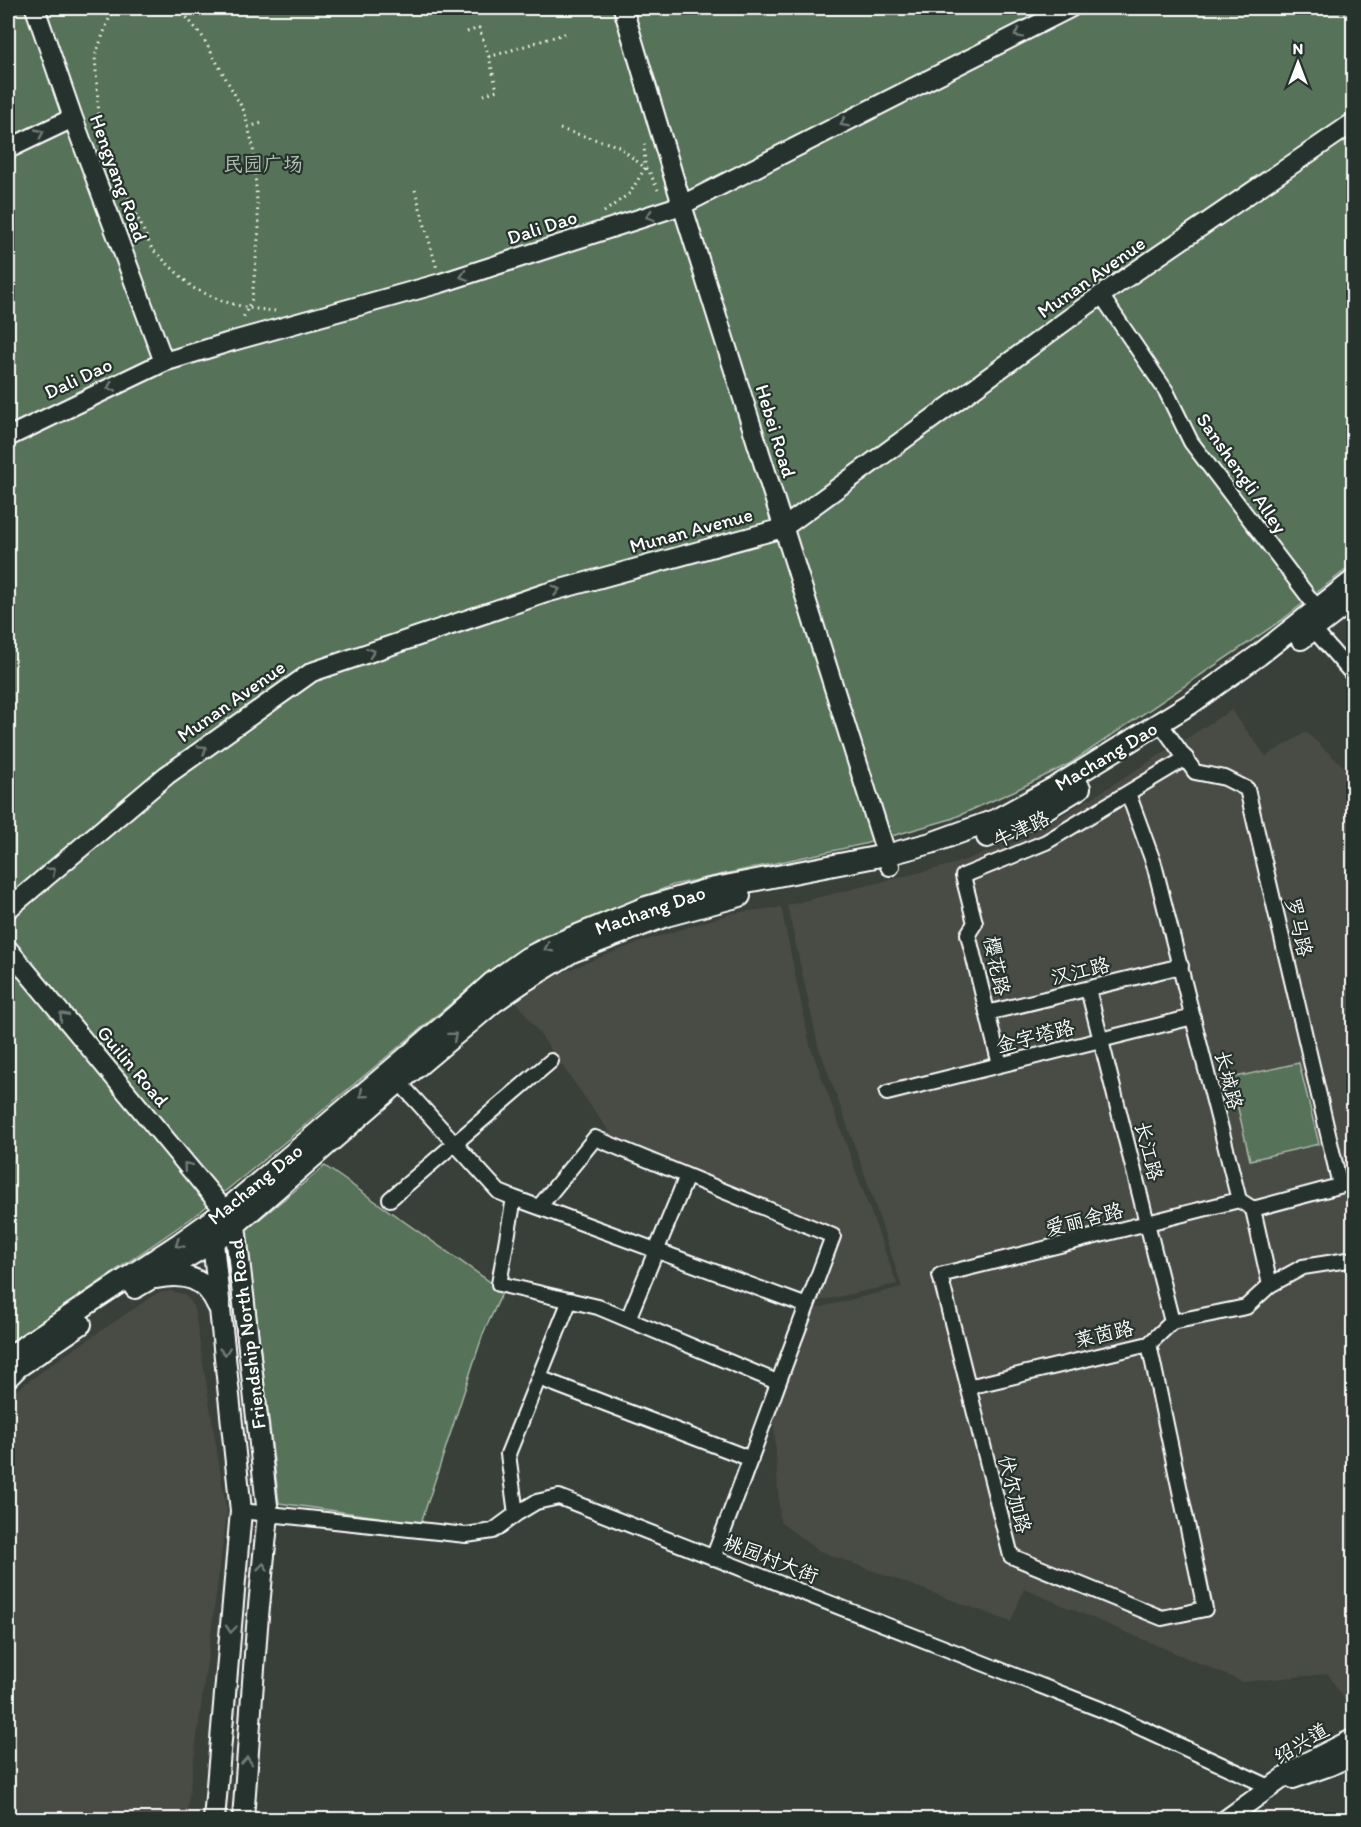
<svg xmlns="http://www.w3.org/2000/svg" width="1361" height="1827" viewBox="0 0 1361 1827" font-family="Itim,'LXGW WenKai TC',sans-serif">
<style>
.built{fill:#4a4b45}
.green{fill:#577258;stroke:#abb8ac;stroke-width:1.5}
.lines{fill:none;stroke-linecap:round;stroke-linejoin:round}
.minor-casing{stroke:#fff;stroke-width:18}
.tertiary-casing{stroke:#fff;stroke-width:22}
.secondary-casing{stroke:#fff;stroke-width:24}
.path{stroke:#fff;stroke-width:3;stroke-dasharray:1.5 4.5;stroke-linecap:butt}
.minor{stroke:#26332d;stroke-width:14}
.tertiary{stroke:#26332d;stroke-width:18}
.secondary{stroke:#26332d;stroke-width:20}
.oneway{stroke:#727a76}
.labels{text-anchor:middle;stroke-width:4.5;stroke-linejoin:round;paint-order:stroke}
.park-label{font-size:20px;fill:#b3c0b4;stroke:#26332d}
.street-label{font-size:20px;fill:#fff;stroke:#26332d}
</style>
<rect width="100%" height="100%" fill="#393f39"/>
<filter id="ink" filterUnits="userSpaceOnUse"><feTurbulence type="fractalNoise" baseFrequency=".0167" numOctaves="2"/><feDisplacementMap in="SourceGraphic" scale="12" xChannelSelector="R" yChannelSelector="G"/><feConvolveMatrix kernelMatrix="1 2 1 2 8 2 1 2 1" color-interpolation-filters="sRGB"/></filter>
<g filter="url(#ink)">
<!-- built -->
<path class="built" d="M1231 710 1266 756 1306 732 1354 776 1353 1707 1350 1709 1328 1674 1243 1682 1024 1589 1011 1622 817 1550 780 1522 773 1407 813 1309 902 1287 864 1172 818 1045 787 905 954 864 1022 839 1093 797Z
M781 907 810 1045 897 1284 815 1302 840 1234 615 1140 517 1002 548 979 585 963 640 942 733 913Z
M171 1291 183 1294 191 1301 195 1313 227 1513 186 1819H8V1396L56 1361 157 1293Z"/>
<!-- green -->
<path class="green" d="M8 8H1353V564L1282 620 1069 764 1014 791 951 819 864 844 673 885 539 938 491 970 255 1167 196 1215 8 1345Z
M1299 1063 1319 1144 1250 1160 1231 1078Z
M325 1166 503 1291 483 1334 421 1523 279 1503 246 1230Z"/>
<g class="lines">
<defs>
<path id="minor" d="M1101 295 1166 391 1191 442 1317 608
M1308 623 1354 676
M1160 723 1195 772 1225 778 1247 789 1340 1185
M1128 793 1154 864 1239 1200 1253 1209 1270 1285 1303 1267 1354 1259
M1088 989 1172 1322
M987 1013 1181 966
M1000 1065 968 934 975 923 963 876 1046 842 1186 758
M399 1082 499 1192 514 1198 807 1306 833 1236 595 1138 539 1207
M887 1093 1193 1017
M514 1198 499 1284 598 1307 777 1382
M390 1199 551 1061
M1253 1209 1354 1182
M628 1319 687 1176
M1149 1344 1205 1609 1162 1618 1011 1556 940 1275 1239 1200
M539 1378 751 1459
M968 1387 1149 1344 1172 1322 1246 1307 1270 1285
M241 1511 466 1535 493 1531 516 1514 536 1502 559 1497 1100 1709 1272 1788
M516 1514 508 1454 570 1300
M713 1558C746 1474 775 1389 807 1306"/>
<path id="tertiary" d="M35 8 73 118 164 362
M623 8 682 205 890 866
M8 149 73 118
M8 437 164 362 233 341 441 283 682 205 1070 8
M8 909 167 775 312 672 546 593 783 528 1101 295 1354 122
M8 949 225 1211
M1293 1779 1330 1766 1354 1755
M1225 1820 1304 1763 1354 1738"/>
<path id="secondary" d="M1301 639 1354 598
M987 837 1034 816 1080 788
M229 1218 235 1225 268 1514 257 1627 243 1820
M156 1278C184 1272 206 1278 218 1306
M135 1288 213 1242 235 1225 399 1082 494 1002 523 982 572 952 666 916 740 896
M8 1359 27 1344 180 1243 225 1211 454 1017 493 982 527 958 551 946 646 907 705 890 886 855 931 843 995 820 1059 785 1190 704 1259 655 1354 580
M8 1377 18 1367 81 1324
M214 1820 241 1511 213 1242 217 1231"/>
</defs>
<!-- minor casing -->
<use href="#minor" class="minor-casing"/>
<!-- tertiary casing -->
<use href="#tertiary" class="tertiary-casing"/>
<!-- secondary casing -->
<use href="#secondary" class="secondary-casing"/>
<!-- path -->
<path class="path" d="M113 8 95 56 99 117 118 175 152 249 193 288 222 301 248 308 275 311
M179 8 202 36 244 111 253 146 259 229 252 299 242 320
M467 32 479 28 489 57 497 90 484 95
M489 57 567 33
M248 127 262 123
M560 129 618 146 649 171 658 190
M415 190 437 269
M604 212 630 193 645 168 644 140"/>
<!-- minor -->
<use href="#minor" class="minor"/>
<!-- tertiary -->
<use href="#tertiary" class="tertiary"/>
<!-- secondary -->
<use href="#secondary" class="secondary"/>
</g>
<!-- one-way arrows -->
<defs><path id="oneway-chevron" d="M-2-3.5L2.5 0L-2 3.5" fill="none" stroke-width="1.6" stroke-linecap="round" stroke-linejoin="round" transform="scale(1.5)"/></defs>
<g class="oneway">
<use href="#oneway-chevron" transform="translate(1018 34) rotate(153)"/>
<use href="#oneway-chevron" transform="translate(844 123) rotate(153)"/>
<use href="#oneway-chevron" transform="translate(40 133) rotate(-25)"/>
<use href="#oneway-chevron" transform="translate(650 216) rotate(162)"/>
<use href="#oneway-chevron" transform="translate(464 276) rotate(162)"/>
<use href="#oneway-chevron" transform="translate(111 387) rotate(155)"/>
<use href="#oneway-chevron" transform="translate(556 590) rotate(-15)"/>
<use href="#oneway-chevron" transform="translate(371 652) rotate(-19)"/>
<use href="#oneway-chevron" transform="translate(203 749) rotate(-35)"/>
<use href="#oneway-chevron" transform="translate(52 871) rotate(-40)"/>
<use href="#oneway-chevron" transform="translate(548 948) rotate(154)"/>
<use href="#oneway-chevron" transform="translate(63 1016) rotate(-130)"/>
<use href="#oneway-chevron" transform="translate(453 1036) rotate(-40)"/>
<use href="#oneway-chevron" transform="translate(363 1094) rotate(140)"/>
<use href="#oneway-chevron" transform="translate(187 1166) rotate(-130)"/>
<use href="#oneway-chevron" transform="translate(179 1244) rotate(146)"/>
<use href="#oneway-chevron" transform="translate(225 1351) rotate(84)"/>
<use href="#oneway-chevron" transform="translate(263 1567) rotate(-84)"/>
<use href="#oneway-chevron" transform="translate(231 1629) rotate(95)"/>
<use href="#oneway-chevron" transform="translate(247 1761) rotate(-86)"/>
</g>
</g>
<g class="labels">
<!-- park labels -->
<g class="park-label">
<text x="263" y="171">民园广场</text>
</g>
<!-- street labels -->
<g class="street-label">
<text transform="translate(119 178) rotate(70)" y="7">Hengyang Road</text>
<text transform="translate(542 227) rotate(-18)" y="7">Dali Dao</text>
<text transform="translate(1091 277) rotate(-35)" y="7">Munan Avenue</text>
<text transform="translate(78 378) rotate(-25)" y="7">Dali Dao</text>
<text transform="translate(776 431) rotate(73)" y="7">Hebei Road</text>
<text transform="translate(1242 473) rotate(55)" y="7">Sanshengli Alley</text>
<text transform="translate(691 530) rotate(-15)" y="7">Munan Avenue</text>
<text transform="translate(231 701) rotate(-35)" y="7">Munan Avenue</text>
<text transform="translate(1106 756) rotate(-31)" y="7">Machang Dao</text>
<text transform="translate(1021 829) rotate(-25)" y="7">牛津路</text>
<text transform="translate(650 910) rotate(-19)" y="7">Machang Dao</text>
<text transform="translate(1299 927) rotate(77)" y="7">罗马路</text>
<text transform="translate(997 966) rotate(78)" y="7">樱花路</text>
<text transform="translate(1080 971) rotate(-14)" y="7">汉江路</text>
<text transform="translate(1035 1036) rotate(-14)" y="7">金字塔路</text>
<text transform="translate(133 1066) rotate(50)" y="7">Guilin Road</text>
<text transform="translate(1229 1080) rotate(76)" y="7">长城路</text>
<text transform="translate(1149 1151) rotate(76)" y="7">长江路</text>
<text transform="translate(255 1184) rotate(-39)" y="7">Machang Dao</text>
<text transform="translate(1084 1219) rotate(-14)" y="7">爱丽舍路</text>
<text transform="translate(247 1334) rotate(-97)" y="7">Friendship North Road</text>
<text transform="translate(1104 1334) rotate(-13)" y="7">莱茵路</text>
<text transform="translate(1015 1494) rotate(76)" y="7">伏尔加路</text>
<text transform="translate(771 1559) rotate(21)" y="7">桃园村大街</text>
<text transform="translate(1301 1743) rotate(-31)" y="7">绍兴道</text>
</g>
</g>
<!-- margin -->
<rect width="1361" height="1827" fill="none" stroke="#26332d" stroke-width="30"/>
<rect x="15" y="15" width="1331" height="1797" fill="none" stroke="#fff" stroke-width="2" filter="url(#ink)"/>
<!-- north arrow -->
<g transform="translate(1298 63)" stroke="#26332d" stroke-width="4.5" paint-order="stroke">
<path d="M0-4.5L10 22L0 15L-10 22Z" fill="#ffffff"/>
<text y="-9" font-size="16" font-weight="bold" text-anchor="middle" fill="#ffffff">N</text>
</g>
</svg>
